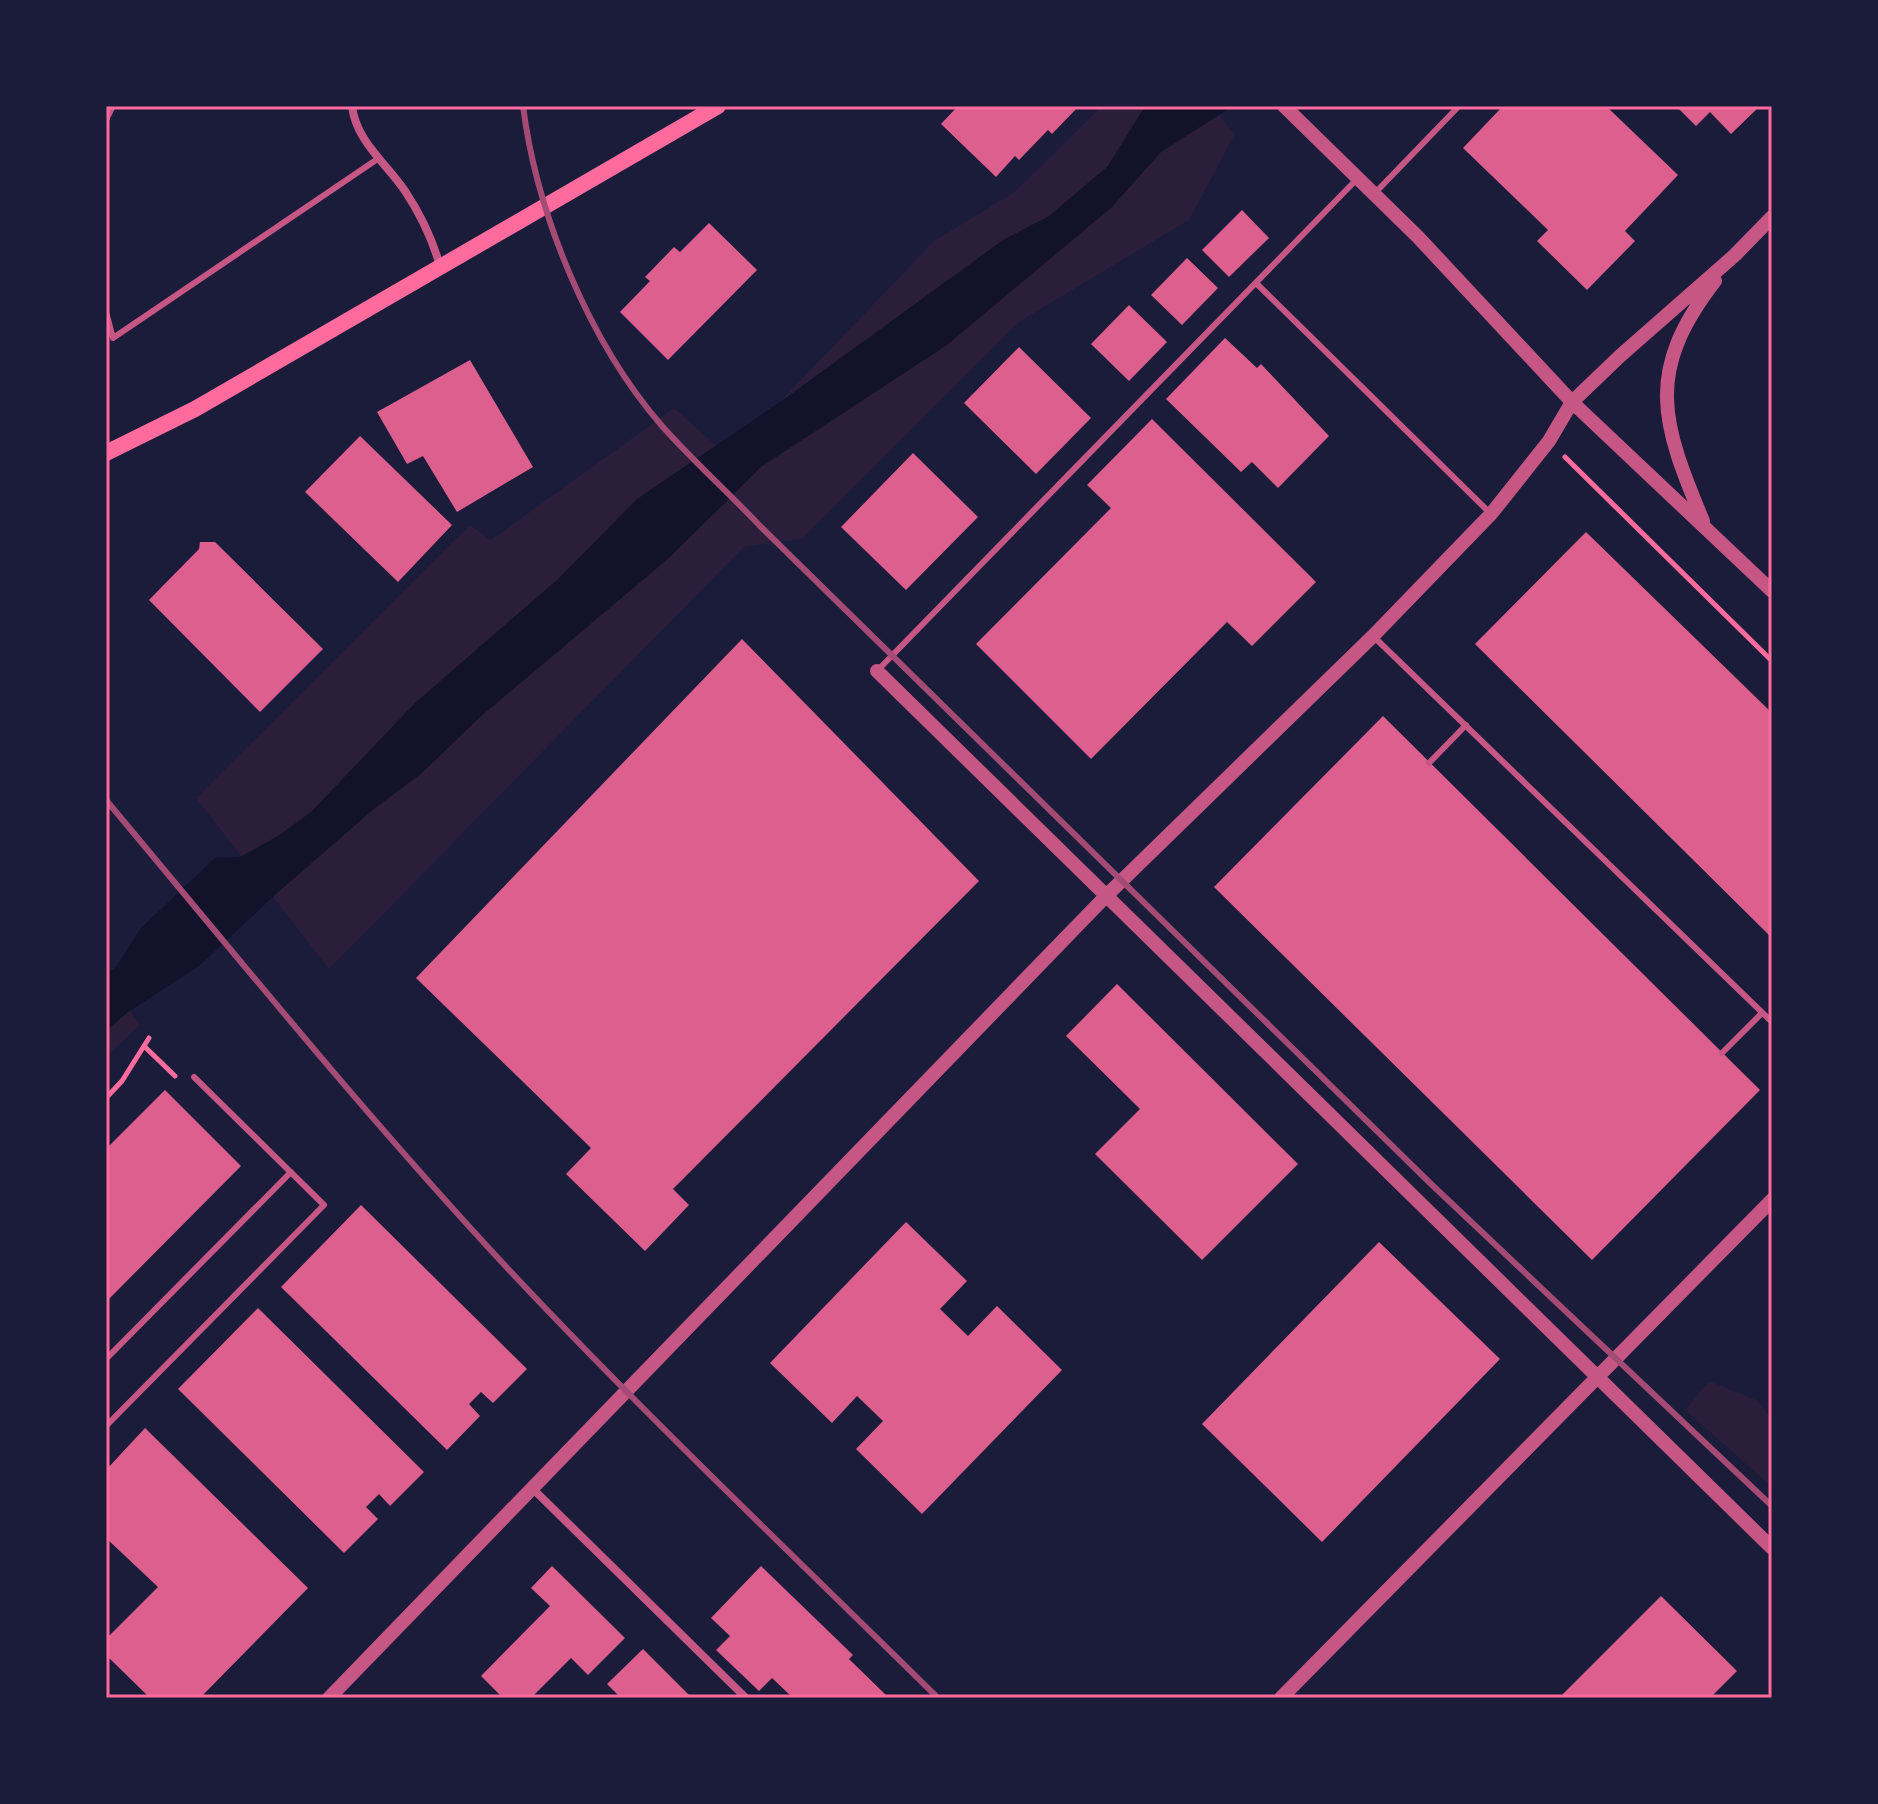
<svg xmlns="http://www.w3.org/2000/svg" width="1878" height="1804" viewBox="0 0 1878 1804" font-family="Rubik,sans-serif">
<style>
.green{fill:#2a1e3b}
.water{fill:#12122b}
.building{fill:#dd5f8e}
.lines{fill:none;stroke-linecap:round;stroke-linejoin:round}
.path{stroke:#ff6b9d;stroke-width:5}
.service{stroke:#c65784;stroke-width:6}
.minor{stroke:#c65784;stroke-width:8}
.tertiary{stroke:#c65784;stroke-width:14}
.secondary{stroke:#ff6b9d;stroke-width:16}
.rail{stroke:#a44b75;stroke-width:6}
.neatline{fill:none;stroke:#ff6b9d;stroke-width:3}
</style>
<rect width="100%" height="100%" fill="#1b1b3a"/>
<!-- green -->
<path class="green" d="M1102 106H1211L1235 134 1189 220 1019 322 802 539 744 547 329 969 196 798 470 525 491 540 674 408 728 456 934 241 1016 191Z
M106 975 140 1025 106 1057Z
M1709 1381 1756 1400 1772 1419V1487L1685 1410Z"/>
<!-- water -->
<path class="water" d="M1145 106H1233L1161 152 1112 207 947 345 761 467 669 558 480 717 422 773 375 808 276 894 199 966 128 1012 106 1031V975L117 966 140 929 215 858 240 857 278 836 311 812 415 703 558 579 637 499 787 397 1003 240 1049 216 1108 166Z"/>
<!-- building -->
<path class="building" d="M958 106H1079L1052 134 1048 130 1019 160 1015 156 996 177 941 124Z
M1503 106H1606L1678 175 1625 231 1635 241 1587 290 1537 241 1548 230 1463 148Z
M1676 106H1760L1731 134 1710 112 1696 126Z
M1242 210 1269 238 1229 277 1202 250Z
M709 223 757 270 668 360 620 312 650 281 645 277 674 247 680 252Z
M1187 258 1218 288 1182 325 1151 295Z
M1129 305 1167 342 1129 381 1091 344Z
M1225 338 1257 368 1261 364 1329 436 1278 488 1252 462 1241 472 1166 399Z
M1019 347 1091 418 1036 474 964 403Z
M470 360 533 467 457 512 423 456 407 464 377 412Z
M1152 419 1316 582 1252 646 1227 622 1091 759 976 644 1111 508 1087 485Z
M360 436 452 525 398 582 305 492Z
M913 453 978 517 906 590 841 527Z
M1586 532 1772 713V938L1475 644Z
M200 542H215L323 649 260 712 149 600 199 549Z
M742 639 979 881 673 1189 689 1205 645 1251 566 1174 591 1148 416 978Z
M1383 716 1760 1090 1592 1260 1214 887Z
M1117 984 1298 1164 1202 1260 1095 1154 1140 1109 1066 1036Z
M165 1090 241 1166 106 1302V1149Z
M361 1205 527 1369 493 1403 481 1392 469 1404 480 1416 447 1450 281 1287Z
M906 1222 967 1281 940 1309 968 1336 997 1306 1062 1370 922 1514 856 1449 883 1421 857 1396 832 1423 770 1363Z
M1379 1242 1500 1359 1322 1542 1202 1424Z
M258 1308 424 1472 390 1506 379 1494 366 1507 378 1519 344 1553 178 1389Z
M145 1428 308 1588 200 1698H150L106 1655V1639L158 1587 106 1538V1470Z
M552 1566 625 1638 588 1675 571 1658 531 1698H503L481 1676 550 1606 531 1588Z
M761 1566 853 1655 849 1659 889 1698H793L772 1678 759 1691 716 1650 730 1636 711 1618Z
M1661 1596 1737 1671 1710 1698H1559Z
M643 1649 689 1695 687 1698H621L607 1684Z"/>
<g class="lines">
<!-- path -->
<path class="path" d="M1565 457 1772 661
M144 1046 175 1076
M106 1098 122 1081 149 1038"/>
<!-- service -->
<path class="service" d="M106 120 113 106
M1375 193 1459 106
M1256 283 1490 513
M106 312 113 338 379 158
M1373 636 1772 1022
M877 671 1358 178
M1429 763 1466 725
M1722 1053 1762 1013
M106 1359 291 1172
M106 1426 324 1205 194 1077"/>
<!-- minor -->
<path class="minor" d="M352 106C356 141 386 163 405 191 421 215 432 238 440 266
M531 1487 746 1698"/>
<!-- tertiary -->
<path class="tertiary" d="M1284 106 1418 237 1572 402 1772 591
M1703 521C1662 423 1644 372 1715 281
M877 671 1772 1548
M329 1698 1107 895 1373 636 1491 514 1549 441 1572 402 1620 356 1735 255 1772 217
M1281 1698 1772 1200"/>
<!-- secondary -->
<path class="secondary" d="M106 453 195 409 718 106"/>
<!-- rail -->
<path class="rail" d="M523 106C537 215 589 342 662 426 693 461 728 492 760 526L1430 1183 1772 1506
M106 800C239 959 369 1120 511 1272 649 1419 795 1557 938 1698"/>
</g>
<!-- border -->
<rect width="1878" height="1804" fill="none" stroke="#1b1b3a" stroke-width="216"/>
<rect x="108" y="108" width="1662" height="1588" class="neatline"/>
</svg>
